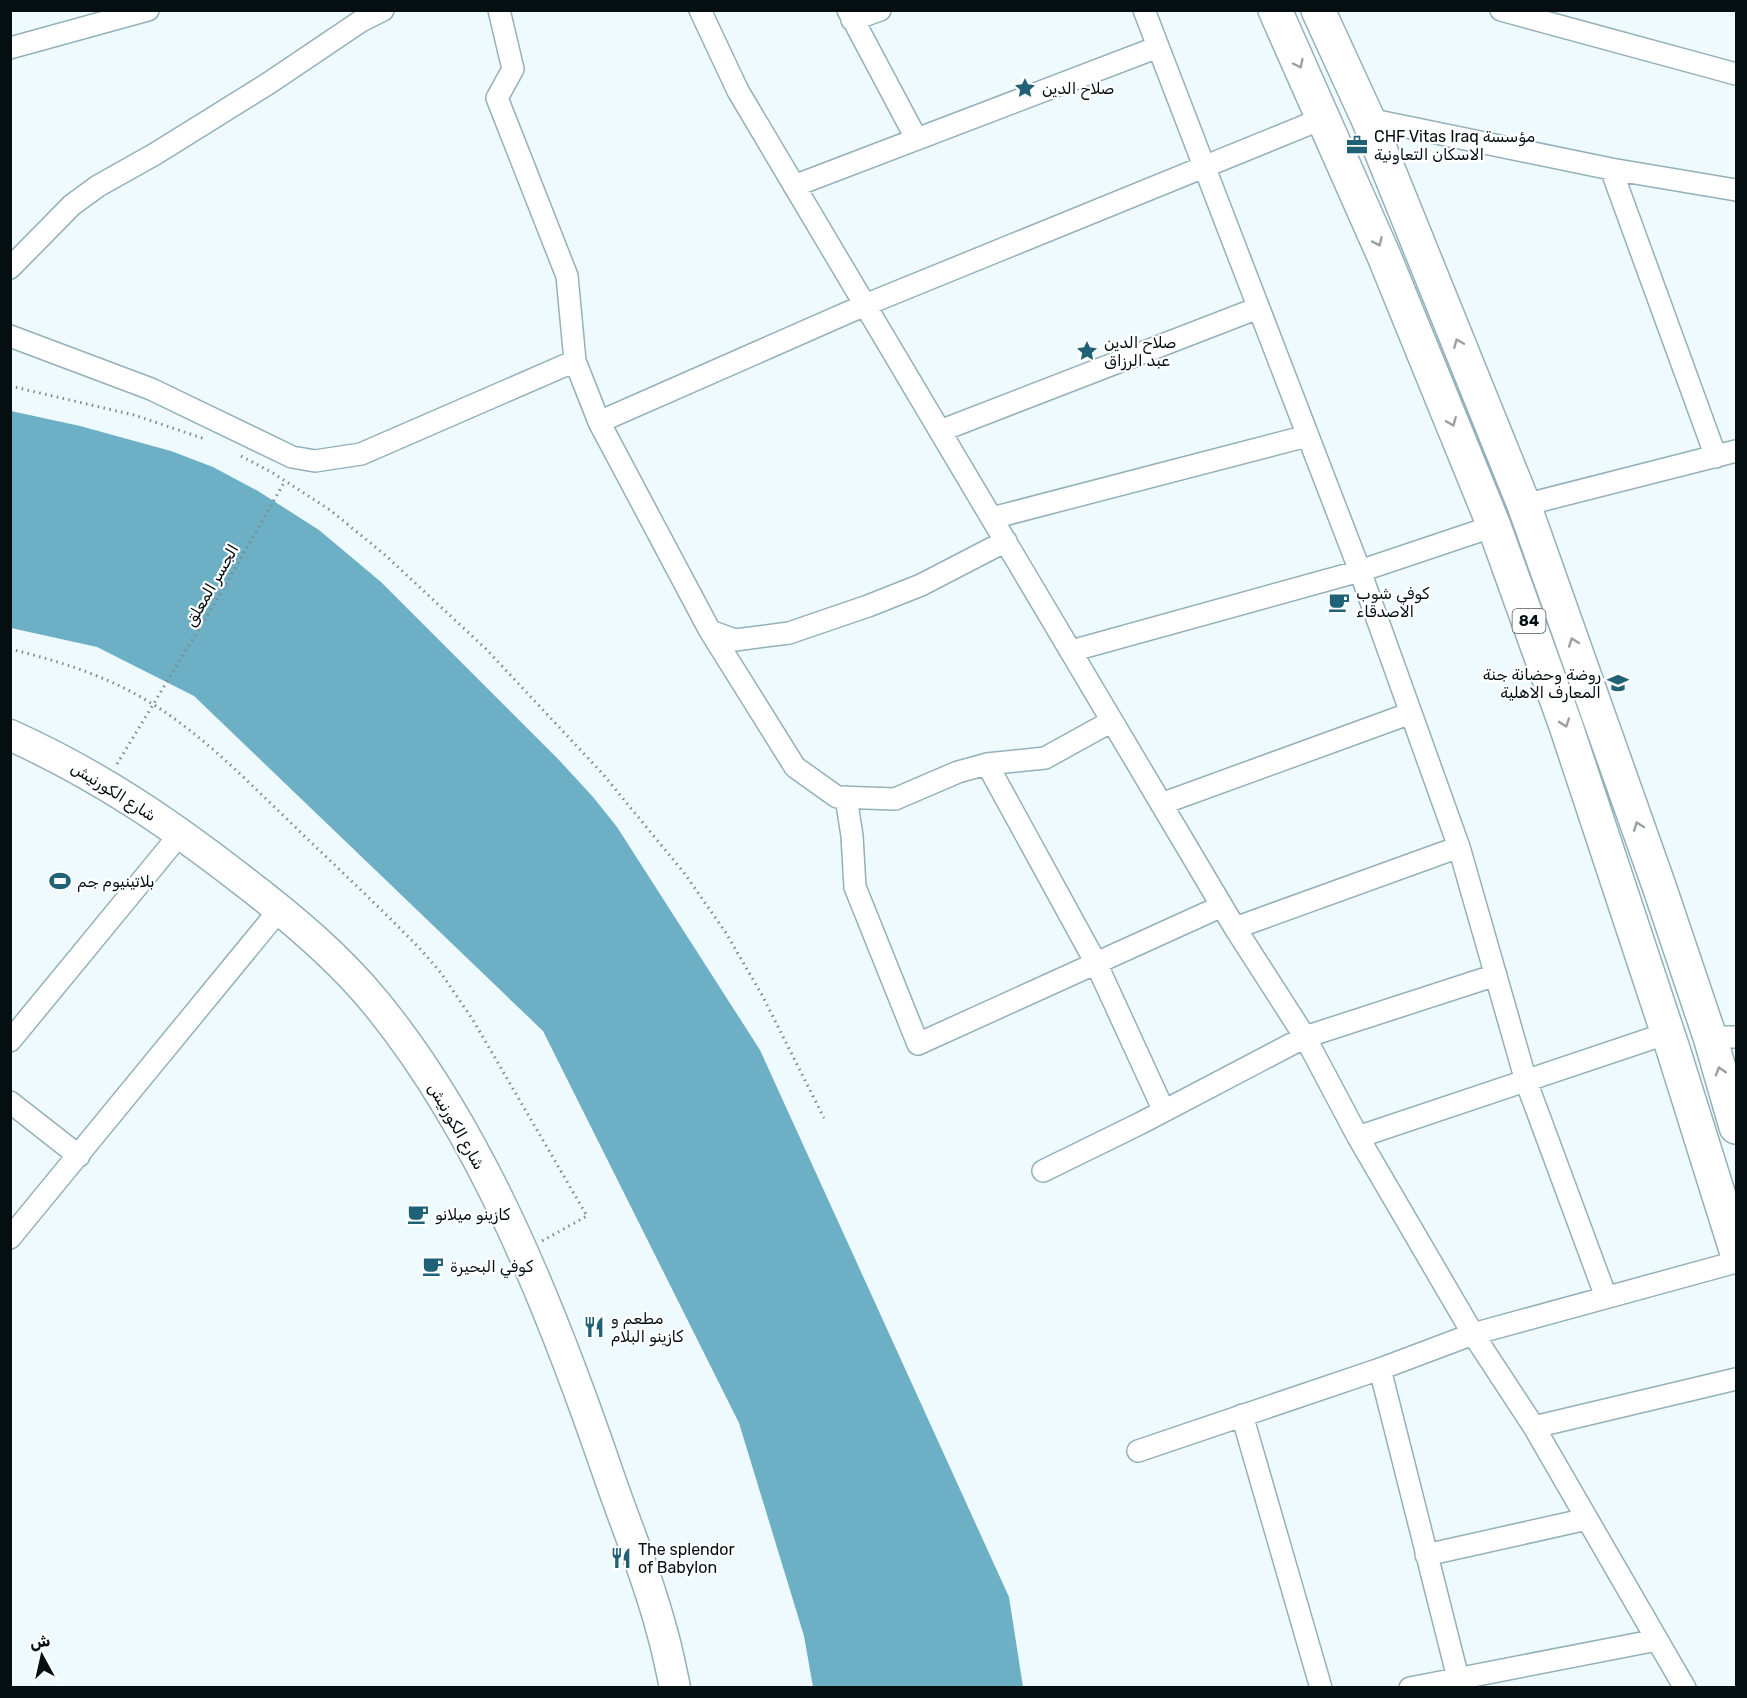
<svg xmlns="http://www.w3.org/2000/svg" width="1747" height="1698" viewBox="0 0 1747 1698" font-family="Rubik,'Noto Naskh Arabic',sans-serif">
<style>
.water{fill:#6db0c6}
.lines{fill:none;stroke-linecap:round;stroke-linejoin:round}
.street-casing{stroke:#94b0ba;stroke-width:24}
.secondary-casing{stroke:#94b0ba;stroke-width:33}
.primary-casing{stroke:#94b0ba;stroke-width:36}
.path{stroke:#7e898c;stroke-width:3;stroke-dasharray:1.5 4.5;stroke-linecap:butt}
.street{stroke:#fff;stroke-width:21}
.secondary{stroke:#fff;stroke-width:30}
.primary{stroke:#fff;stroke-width:33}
.oneway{stroke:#9b9fa0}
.labels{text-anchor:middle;stroke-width:4.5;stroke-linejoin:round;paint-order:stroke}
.shield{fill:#fff;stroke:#505759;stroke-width:1.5}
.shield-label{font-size:15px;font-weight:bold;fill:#050f12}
.poi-label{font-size:16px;fill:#050f12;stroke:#fff;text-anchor:start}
.street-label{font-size:16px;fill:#050f12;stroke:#fff}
</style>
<rect width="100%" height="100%" fill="#effafe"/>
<!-- water -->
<path class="water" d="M11 411 80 426 171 451 213 467 258 491 319 530 381 582 559 760 593 797 617 827 760 1050 1009 1597 1023 1687H813L804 1636 739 1423 543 1031 194 696 97 647 11 628Z"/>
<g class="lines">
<defs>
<path id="street" d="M499 10 513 69 497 98 567 276 575 361 599 422 710 631 795 767 837 797 895 799 958 772 987 764
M700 10 738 91 1235 928 1305 1037 1358 1137 1473 1334 1534 1427 1685 1688
M848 10 916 138
M1144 10 1360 571 1459 847 1526 1081 1606 1297
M1501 10 1736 74
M852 20 880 10
M10 48 148 10
M1368 119 1611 169 1736 190
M1611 169 1716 457
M794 186 1158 47
M10 268 72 205 98 186 155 154 269 83 361 21 383 10
M10 336 151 389 292 457 315 461 361 454 575 361
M599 422 865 305 1324 118
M940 431 1258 308
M1524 505 1736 451
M992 518 1307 436
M710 631 735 640 789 633 868 606 921 585 1006 541
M1071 651 1360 571 1494 526
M1112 721 1045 758 987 764 1096 963 1164 1111
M846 797 852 836 855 887 918 1044 1222 906
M1161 804 1411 713
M1235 928 1459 847
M1710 1037H1736
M10 1041 181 833
M10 1102 79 1156
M1358 1137 1668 1033
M1043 1171 1141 1123 1305 1037 1496 975
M10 1238 280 909
M1380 1369 1458 1678
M1242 1415 1321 1688
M1534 1427 1736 1379
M1138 1451 1380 1369 1473 1334 1736 1262
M1426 1555 1587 1519
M1410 1688 1657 1640"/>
<path id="secondary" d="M10 735C100 776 169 823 246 883 293 919 338 957 375 1002 484 1134 555 1318 610 1479 627 1528 648 1578 661 1628 667 1648 671 1668 675 1688"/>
<path id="primary" d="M1275 10 1384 256 1494 526 1566 726 1673 1049 1736 1250
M1318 10 1368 119 1524 505 1659 886 1710 1037 1736 1127"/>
</defs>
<!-- street casing -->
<use href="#street" class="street-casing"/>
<!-- secondary casing -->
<use href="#secondary" class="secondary-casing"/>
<!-- primary casing -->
<use href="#primary" class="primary-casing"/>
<!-- path -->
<path class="path" d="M10 386 134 415 205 439
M241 456 273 473 330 510 384 554 486 649 602 773 685 874 726 933 762 995 824 1118
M10 649C55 660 98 673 139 696 196 728 242 776 289 821 334 865 380 907 423 952L441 973 473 1020 587 1216 542 1241
M117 764 222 591 285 481"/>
<!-- street -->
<use href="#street" class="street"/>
<!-- secondary -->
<use href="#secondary" class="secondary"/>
<!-- primary -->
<use href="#primary" class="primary"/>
</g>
<!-- one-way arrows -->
<defs><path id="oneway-chevron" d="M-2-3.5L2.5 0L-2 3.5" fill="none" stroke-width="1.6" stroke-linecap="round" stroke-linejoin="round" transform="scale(1.5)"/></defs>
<g class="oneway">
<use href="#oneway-chevron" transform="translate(1299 64) rotate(65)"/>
<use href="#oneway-chevron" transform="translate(1378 242) rotate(66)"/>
<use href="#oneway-chevron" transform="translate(1458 343) rotate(-112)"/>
<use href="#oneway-chevron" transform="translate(1452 422) rotate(68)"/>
<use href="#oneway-chevron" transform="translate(1573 642) rotate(-110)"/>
<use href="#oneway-chevron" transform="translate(1565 723) rotate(71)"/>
<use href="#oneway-chevron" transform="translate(1638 826) rotate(-110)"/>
<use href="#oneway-chevron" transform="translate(1720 1071) rotate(-107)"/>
</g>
<!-- icons -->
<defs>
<symbol id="sight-bare" viewBox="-9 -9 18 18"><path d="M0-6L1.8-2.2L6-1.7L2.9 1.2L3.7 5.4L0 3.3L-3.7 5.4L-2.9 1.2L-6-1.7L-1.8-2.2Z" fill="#1f6275" stroke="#fff" stroke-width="2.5" paint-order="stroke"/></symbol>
<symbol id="office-bare" viewBox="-9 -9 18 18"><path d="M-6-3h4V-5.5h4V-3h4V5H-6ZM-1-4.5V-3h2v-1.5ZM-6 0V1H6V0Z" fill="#1f6275" stroke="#fff" stroke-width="2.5" paint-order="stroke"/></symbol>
<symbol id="cafe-bare" viewBox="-9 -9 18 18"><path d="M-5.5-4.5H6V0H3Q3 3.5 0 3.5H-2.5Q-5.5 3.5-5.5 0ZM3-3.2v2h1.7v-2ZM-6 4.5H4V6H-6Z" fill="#1f6275" stroke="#fff" stroke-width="2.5" paint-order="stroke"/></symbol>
<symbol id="school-bare" viewBox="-9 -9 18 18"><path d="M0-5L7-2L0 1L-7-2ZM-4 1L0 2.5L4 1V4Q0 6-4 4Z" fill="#1f6275" stroke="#fff" stroke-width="2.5" paint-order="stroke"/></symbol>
<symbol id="stadium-bare" viewBox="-9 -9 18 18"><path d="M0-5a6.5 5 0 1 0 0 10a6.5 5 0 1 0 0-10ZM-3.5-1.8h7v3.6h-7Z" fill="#1f6275" stroke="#fff" stroke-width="2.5" paint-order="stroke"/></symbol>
<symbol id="restaurant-bare" viewBox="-9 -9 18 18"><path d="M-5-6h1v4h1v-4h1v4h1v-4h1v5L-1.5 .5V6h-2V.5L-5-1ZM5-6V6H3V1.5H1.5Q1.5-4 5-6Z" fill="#1f6275" stroke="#fff" stroke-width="2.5" paint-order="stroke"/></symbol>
</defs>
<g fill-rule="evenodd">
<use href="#sight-bare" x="1010" y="73" width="30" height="30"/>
<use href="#office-bare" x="1342" y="130" width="30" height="30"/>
<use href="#sight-bare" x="1072" y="336" width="30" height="30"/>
<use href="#cafe-bare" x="1324" y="587" width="30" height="30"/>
<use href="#school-bare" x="1603" y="668" width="30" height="30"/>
<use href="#stadium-bare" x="45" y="866" width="30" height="30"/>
<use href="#cafe-bare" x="403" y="1199" width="30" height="30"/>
<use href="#cafe-bare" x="418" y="1251" width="30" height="30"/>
<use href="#restaurant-bare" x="579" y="1312" width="30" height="30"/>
<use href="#restaurant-bare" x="606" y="1543" width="30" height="30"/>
</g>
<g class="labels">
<!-- shield labels -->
<rect class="shield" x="1512.5" y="609" width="33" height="24" rx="4.5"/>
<g class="shield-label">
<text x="1529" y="626">84</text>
</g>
<!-- poi labels -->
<g class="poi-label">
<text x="1042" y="94">صلاح الدين</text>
<text x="1374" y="142">CHF Vitas Iraq مؤسسة<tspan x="1374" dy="18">الاسكان التعاونية</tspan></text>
<text x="1104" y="348">صلاح الدين<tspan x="1104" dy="18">عبد الرزاق</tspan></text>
<text x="1356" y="599">كوفي شوب<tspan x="1356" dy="18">الاصدقاء</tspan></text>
<text x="1601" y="680" text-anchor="end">روضة وحضانة جنة<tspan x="1601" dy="18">المعارف الاهلية</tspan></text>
<text x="77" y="887">بلاتينيوم جم</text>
<text x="435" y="1220">كازينو ميلانو</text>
<text x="450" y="1272">كوفي البحيرة</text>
<text x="611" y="1324">مطعم و<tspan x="611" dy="18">كازينو البلام</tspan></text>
<text x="638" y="1555">The splendor<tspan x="638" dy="18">of Babylon</tspan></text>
</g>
<!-- street labels -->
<g class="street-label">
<text transform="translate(211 585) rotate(-60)" y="6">الجسر المعلق</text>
<text transform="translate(114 791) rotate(32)" y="6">شارع الكورنيش</text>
<text transform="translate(457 1126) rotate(60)" y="6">شارع الكورنيش</text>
</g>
</g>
<!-- border -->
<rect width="1747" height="1698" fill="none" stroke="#050f12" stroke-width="24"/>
<!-- north arrow -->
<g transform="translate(42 1656) rotate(352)" stroke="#ffffff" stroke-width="4.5" paint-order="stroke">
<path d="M0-4.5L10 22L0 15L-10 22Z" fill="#050f12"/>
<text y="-9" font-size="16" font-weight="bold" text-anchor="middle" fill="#050f12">ش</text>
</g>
</svg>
